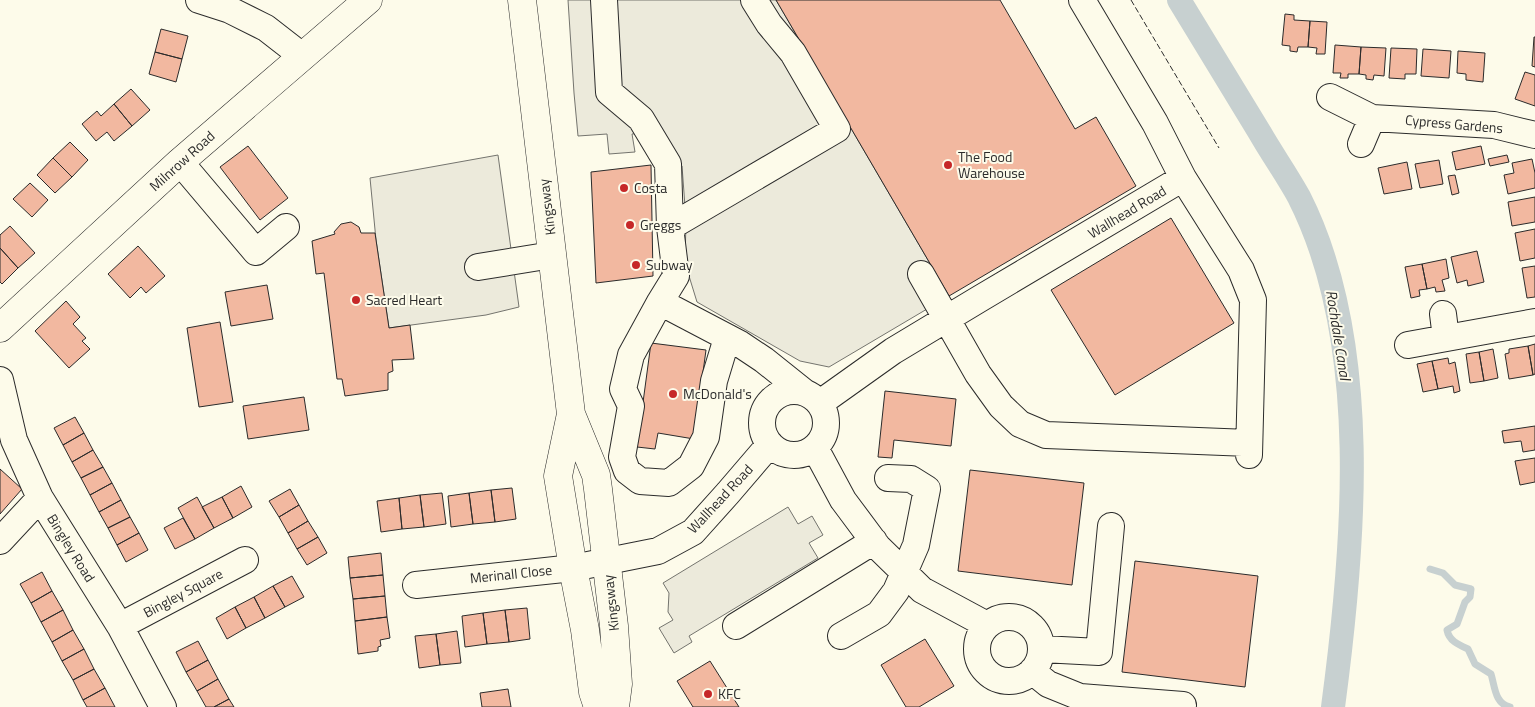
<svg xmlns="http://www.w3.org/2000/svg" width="1535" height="707" viewBox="0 0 1535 707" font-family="'Titillium Web',sans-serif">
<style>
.parking{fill:#eceadb;stroke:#74746e}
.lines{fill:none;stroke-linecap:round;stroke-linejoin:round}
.stream{stroke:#c7d0d0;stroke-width:7}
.canal{stroke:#c7d0d0;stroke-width:24}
.building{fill:#f2b8a0;stroke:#2b2b2b}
.minor-casing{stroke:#2b2b2b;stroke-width:28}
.major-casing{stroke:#2b2b2b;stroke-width:29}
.minor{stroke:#fdfbea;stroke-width:26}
.major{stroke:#fdfbea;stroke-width:28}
.fence{stroke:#2b2b2b;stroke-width:1;stroke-dasharray:6 2.5;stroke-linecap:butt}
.poi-dot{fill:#c62828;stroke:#fdfbea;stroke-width:2}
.labels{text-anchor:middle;stroke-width:4;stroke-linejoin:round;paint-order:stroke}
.street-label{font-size:14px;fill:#2b2b2b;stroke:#fdfbea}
.poi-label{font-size:14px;fill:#2b2b2b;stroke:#fdfbea;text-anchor:start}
.water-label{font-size:15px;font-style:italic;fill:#2b2b2b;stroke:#fdfbea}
</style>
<rect width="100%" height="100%" fill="#fdfbea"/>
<!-- parking -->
<path class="parking" d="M568 0H776L949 296 829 367 800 361 697 302 685 263 686 220 682 166 644 133 632 134 635 152 609 154 607 134 578 136 574 93Z
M498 155 519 307 486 315 389 328 376 240 370 178Z
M788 507 798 524 812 516 823 535 809 543 818 558 689 636 692 642 674 653 659 628 673 620 668 612 669 593 663 583Z"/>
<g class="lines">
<!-- stream -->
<path class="stream" d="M1430 569 1443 573 1455 585 1471 589 1470 597 1465 602 1457 624 1447 630C1449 641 1459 645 1468 649L1475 664 1491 674C1495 687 1495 704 1510 707"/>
<!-- canal -->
<path class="canal" d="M1179 0C1206 44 1233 88 1260 133 1272 154 1287 175 1299 197 1373 343 1354 550 1333 707"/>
</g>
<!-- building -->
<path class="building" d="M776 0H1000L1075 129 1096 117 1136 186 949 296Z
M1285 14 1294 15V20L1310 21 1308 47H1298L1297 52 1290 51V46L1282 45Z
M1310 21 1327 22 1325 54H1316L1317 48 1308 47Z
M161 29 188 36 182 59 155 52Z
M1534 37H1535V67L1532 66Z
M1335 45 1361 47 1359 74H1348V78H1340L1341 73H1333Z
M1361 47 1386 48 1384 76 1374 75 1373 80 1366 79V75L1359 74Z
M1391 48 1417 49 1416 74H1405V79L1389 78Z
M1423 49 1451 51 1449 78 1421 76Z
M1458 51 1485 53 1483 82 1466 80V74L1457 73Z
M155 52 182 59 176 82 149 74Z
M1525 72 1535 75V106L1515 99Z
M131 89 150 110 132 126 114 104Z
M114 104 132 126 114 141 107 132 96 141 82 124 97 111 101 116Z
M70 142 88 160 72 177 53 158Z
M248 146 288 198 260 220 220 167Z
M1481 146 1485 164 1456 170 1452 152Z
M1507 155 1509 162 1490 166 1488 159Z
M53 158 72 177 55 193 37 175Z
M1532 159 1535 173V188L1508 194 1504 175 1514 173 1512 163Z
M1439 160 1443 184 1420 188 1415 164Z
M1407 162 1412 189 1384 194 1378 168Z
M651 165 653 276 596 283 591 172Z
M1455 175 1459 193 1452 195 1448 176Z
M30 183 48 200 32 217 13 199Z
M1535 197V222L1512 226 1508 202Z
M1171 218 1234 323 1115 395 1051 290Z
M351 222 359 227 361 233H375L389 328 410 325 414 359 392 360 393 371 388 373V390L345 396 342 379H337L324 273 316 274 312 241 335 234 334 232 341 224Z
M10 226 35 253 18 268 0 248V235Z
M1535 229V258L1520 261 1515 233Z
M138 246 165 276 146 293 141 287 130 298 108 274Z
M0 248 18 268 2 284 0 282Z
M1477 251 1484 282 1468 286 1467 280 1457 283 1451 257Z
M1446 259 1449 278 1442 280 1445 291 1436 292 1435 287 1427 289 1422 264Z
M1422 264 1427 289 1419 290 1420 296 1411 298 1405 267Z
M1535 266V297L1527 298 1522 268Z
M267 285 273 319 231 326 225 292Z
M66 301 80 317 73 324 86 338 82 341 90 349 69 368 35 331Z
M220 322 233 402 199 407 187 328Z
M651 343 706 350 694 439 658 433 655 449 637 447Z
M1535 344V374L1533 375 1528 346Z
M1528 346 1533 375 1509 379 1505 354 1509 353V349Z
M1493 349 1498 378 1484 381 1479 352Z
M1479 352 1484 381 1470 383 1466 354Z
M1448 358 1449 364 1455 362 1460 391 1454 393 1453 386 1438 389 1432 361Z
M1432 361 1438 389 1423 392 1417 364Z
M885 391 956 399 951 446 894 440 892 458 878 457Z
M304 397 309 430 248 439 243 406Z
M75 417 84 433 63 445 54 428Z
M1535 426V450L1523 452 1521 441 1504 443 1502 431Z
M84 433 93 450 72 462 63 445Z
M93 450 103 467 81 478 72 462Z
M1535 458V482L1520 485 1515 461Z
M103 467 112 483 90 495 81 478Z
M0 469 22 489 0 514Z
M970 470 1084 483 1072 585 958 571Z
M112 483 121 500 99 512 90 495Z
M241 486 252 507 233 518 222 497Z
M512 488 516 519 495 522 491 490Z
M290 489 299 505 279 517 269 501Z
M491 490 495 522 473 524 469 493Z
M442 493 446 524 424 527 420 495Z
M469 493 473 524 451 527 448 496Z
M420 495 424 527 402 529 399 498Z
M197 497 214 528 195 539 178 508Z
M222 497 233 518 214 528 202 507Z
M399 498 402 529 381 532 377 501Z
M121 500 130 517 108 528 99 512Z
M299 505 308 521 288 533 279 517Z
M130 517 139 533 117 545 108 528Z
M183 518 195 539 175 549 164 528Z
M308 521 318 537 297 549 288 533Z
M139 533 148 550 126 562 117 545Z
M318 537 327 553 307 565 297 549Z
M381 553 383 575 350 578 348 557Z
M1135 561 1258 576 1245 687 1122 672Z
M42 572 52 591 31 603 20 584Z
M383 575 385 596 353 599 350 578Z
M292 576 304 597 285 607 273 586Z
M273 586 285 607 265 618 254 597Z
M52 591 63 610 41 622 31 603Z
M385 596 387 617 355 621 353 599Z
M254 597 265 618 246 628 235 607Z
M235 607 246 628 227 639 216 618Z
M527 608 530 639 509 642 505 610Z
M63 610 73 630 52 642 41 622Z
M505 610 509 642 487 644 483 613Z
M483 613 487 644 465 647 462 616Z
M387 617 390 638 380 640 381 646 378 647V651L358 654 355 621Z
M73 630 84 649 62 661 52 642Z
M457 631 461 663 440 665 436 634Z
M436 634 440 665 419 668 415 636Z
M925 639 954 686 919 707H906L881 665Z
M198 641 208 660 186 672 176 652Z
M84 649 94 669 73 680 62 661Z
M208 660 218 679 197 691 186 672Z
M710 661 739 707H693L677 681Z
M94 669 105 688 83 700 73 680Z
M218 679 229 699 214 707H206L197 691Z
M105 688 115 707H87L83 700Z
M508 689 511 707H482L480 693Z
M229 699 234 707H214Z"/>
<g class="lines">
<defs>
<path id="minor" d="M199 0 230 10 266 28 302 56
M604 0 609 92 641 119 668 164 670 227 676 276 660 302 740 344 764 360 804 392
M1082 0 1155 123 1183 178
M1330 97 1372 118 1494 125 1535 135
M1361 144 1372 118
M180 162 256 252 286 227
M670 227 837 129 793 53 769 24 754 0
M478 267 552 255
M921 274 978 374 1001 406 1020 424 1046 435 1249 443
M660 302 631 355 623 389 631 406 622 457 627 471 640 481 669 483 691 466 706 437 714 381 727 338
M1443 314 1446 338
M1408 345 1535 322
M0 380 14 440 40 498 120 626 163 707
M762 423a32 32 0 1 1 64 0a32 32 0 1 1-64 0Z
M820 403 893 351 981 298 1183 178 1241 270 1253 300 1249 455
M815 448 843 500 878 547 922 590 987 625
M0 541 40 498
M416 585 573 568 658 551 693 532 728 493 770 444
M977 649a32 32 0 1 1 64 0a32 32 0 1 1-64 0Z
M120 626 245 560
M736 626 874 541
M841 636 879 614 896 591 916 545 927 489 911 479 888 478
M1042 649 1099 652 1111 526
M1032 671 1048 684 1080 697 1183 705"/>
<path id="major" d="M522 0 571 414 596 475 598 489 614 626 618 684 615 707
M0 328 180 162 368 0
M571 414 558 476 573 568 585 630 593 692 598 707"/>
</defs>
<!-- minor casing -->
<use href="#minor" class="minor-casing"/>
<!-- major casing -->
<use href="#major" class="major-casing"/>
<!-- minor -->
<use href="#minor" class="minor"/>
<!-- major -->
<use href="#major" class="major"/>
<!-- fence -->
<path class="fence" d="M1131 0 1219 148"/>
</g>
<!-- markers -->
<g class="poi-dot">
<circle cx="948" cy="165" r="5"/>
<circle cx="624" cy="188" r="5"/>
<circle cx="630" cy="225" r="5"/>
<circle cx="636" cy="265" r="5"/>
<circle cx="356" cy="300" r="5"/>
<circle cx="673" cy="394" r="5"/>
<circle cx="708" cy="694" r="5"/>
</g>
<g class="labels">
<!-- street labels -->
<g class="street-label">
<text transform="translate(1454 124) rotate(5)" y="5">Cypress Gardens</text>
<text transform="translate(182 161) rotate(-42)" y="5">Milnrow Road</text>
<text transform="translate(547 207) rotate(-97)" y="5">Kingsway</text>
<text transform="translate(1127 212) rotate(-31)" y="5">Wallhead Road</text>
<text transform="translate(720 499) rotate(-47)" y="5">Wallhead Road</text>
<text transform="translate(71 548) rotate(58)" y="5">Bingley Road</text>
<text transform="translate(511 574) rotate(-6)" y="5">Merinall Close</text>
<text transform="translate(183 593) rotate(-28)" y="5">Bingley Square</text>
<text transform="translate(611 603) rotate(-96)" y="5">Kingsway</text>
</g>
<!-- poi labels -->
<g class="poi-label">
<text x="958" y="162">The Food<tspan x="958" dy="16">Warehouse</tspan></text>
<text x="634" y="193">Costa</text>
<text x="640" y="230">Greggs</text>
<text x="646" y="270">Subway</text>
<text x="366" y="305">Sacred Heart</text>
<text x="683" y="399">McDonald's</text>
<text x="718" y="699">KFC</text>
</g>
<!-- water labels -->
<g class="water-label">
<text transform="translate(1338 335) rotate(81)" y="5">Rochdale Canal</text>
</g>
</g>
</svg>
